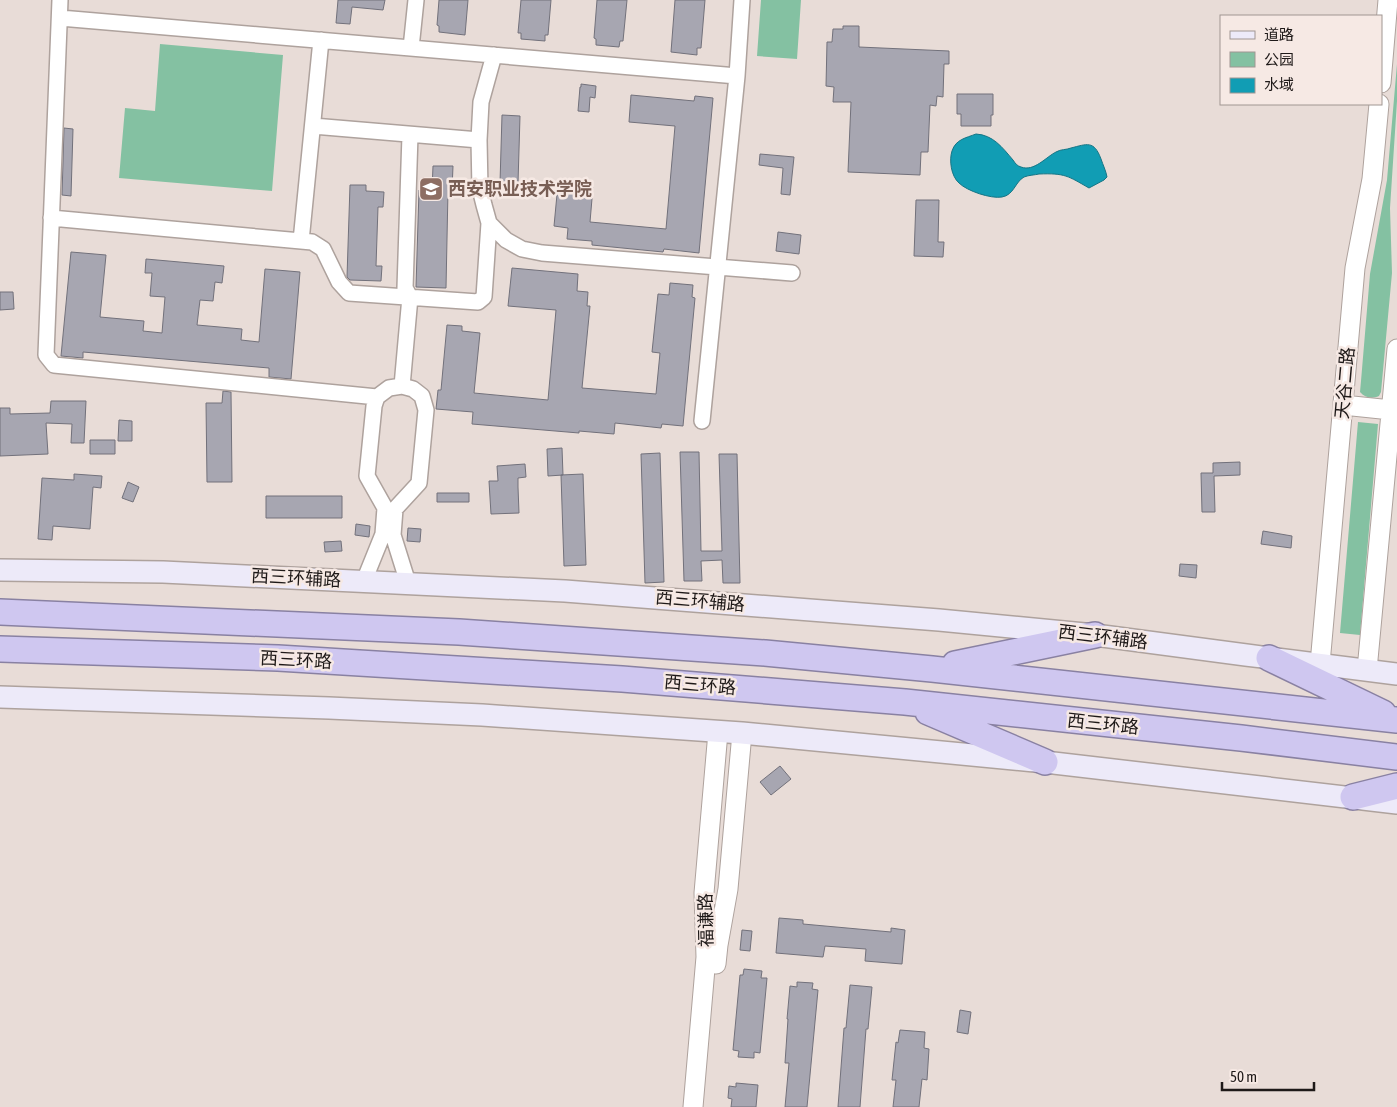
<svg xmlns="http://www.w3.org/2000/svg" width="1397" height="1107" viewBox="0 0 1397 1107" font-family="'Asap Condensed','Noto Sans SC',sans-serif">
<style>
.green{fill:#84c1a2}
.water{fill:#119db4;stroke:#157585}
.building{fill:#a7a6b1;stroke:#72717b}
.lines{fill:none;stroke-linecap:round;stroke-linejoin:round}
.minor-casing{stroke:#aea29d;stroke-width:18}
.tertiary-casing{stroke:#aea29d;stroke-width:21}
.secondary-casing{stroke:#aea29d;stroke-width:24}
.trunk-casing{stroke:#8981a2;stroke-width:28}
.minor{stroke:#fff;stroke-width:15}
.tertiary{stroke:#fff;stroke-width:19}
.secondary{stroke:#edeaf9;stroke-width:21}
.trunk{stroke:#cfc7f0;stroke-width:25}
.labels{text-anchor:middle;stroke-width:5;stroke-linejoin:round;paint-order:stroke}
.education-label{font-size:18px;font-weight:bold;fill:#785e54;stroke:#f6e9e4;text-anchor:start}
.street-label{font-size:18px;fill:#1e1918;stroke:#f6e9e4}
</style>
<rect width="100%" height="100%" fill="#e8dcd7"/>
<!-- green -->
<path class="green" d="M761 0H801L797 59 757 56Z
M160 44 283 55 272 191 119 178 125 108 155 111Z
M1397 64V101L1390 208 1392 273 1381 392 1379 396C1372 399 1365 398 1360 392L1361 381 1370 274 1387 180Z
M1358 422 1378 424 1360 635 1340 633Z"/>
<!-- water -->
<path class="water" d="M976 134C993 135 1002 147 1013 160 1015 163 1017 166 1021 167 1034 172 1046 157 1056 152 1061 149 1066 150 1071 148 1087 144 1094 140 1101 159 1103 165 1106 171 1107 177L1104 180 1089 188C1068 176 1065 173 1039 174 1035 175 1029 175 1024 177 1015 182 1014 195 1002 197 991 199 967 191 959 183 951 176 949 160 952 151 956 139 966 138 976 134Z"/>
<!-- building -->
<path class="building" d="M338 0H385L383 10 352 7 350 24 336 23Z
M439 0H468L465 35 439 32V26L437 25Z
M521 0H551L548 35H545V41L521 39V33H518Z
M597 0H627L623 41H620L619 47 596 45V39L594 38Z
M675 0H705L701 48H697V55L671 52Z
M843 26H859V47L949 51V64H944L943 97 937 96 936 106 930 105 928 152H921L920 175 848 172 851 102H833L834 87 826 86 827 42H832L833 29H843Z
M581 84 596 86 595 98 590 97 589 112 578 111 580 87H581Z
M957 94H993V115H991V126H961V114H957Z
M631 95 694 101 695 96 713 98 699 253 664 249 663 252 592 245V241L567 239 568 228 554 226 558 184 593 187 590 222 666 229 675 126 629 122Z
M502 115 520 116 518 183H500Z
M64 128 73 129 71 196 62 195Z
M760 154 794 157 790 195 781 194 783 168 759 165Z
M433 166H453L452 190H448L446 288 416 287 419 190H432Z
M350 185H366V191L384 192 383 207H378L376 266H382L381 281 350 280 347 277Z
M916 200H939L938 242H944L943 257 914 256Z
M778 232 801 235 799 254 776 251Z
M71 252 106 255 100 317 144 321 143 331 162 333 165 297 150 296 152 273H145L146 259 224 266 222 283 215 282 213 301 200 300 197 325 242 329 241 340 259 342 265 269 300 272 291 379 269 377V368L83 352V358L61 356Z
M512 268 578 274 577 291 588 292 587 306H590L582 388 656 394 660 353 652 352 658 294 669 295 670 283 693 285 692 297 695 298 683 426 662 424 661 428 615 423 614 434 579 431V433L472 424 473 412 436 409 438 390H441L447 325 462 326V331L480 333 474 393 548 400 556 310 508 306Z
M0 292H13L14 309 0 310Z
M223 391 231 392 232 482H207L206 403H222Z
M51 401H86L84 443H71L72 424 46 423 48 454 0 456V408H10V414L50 413Z
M119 420 132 421V441H118Z
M90 440H115V454H90Z
M562 448 563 475 548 476 547 449Z
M680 452H699L701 551H722L719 454H737L740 583H723L722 560 701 561 702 581H684Z
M660 453 664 582 645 583 641 454Z
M1240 462V475L1214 476 1215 512H1202L1201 473H1213V463Z
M525 464 526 477 518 478V487L519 513 491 514 489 481H498L497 466Z
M74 474 102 476 101 488 93 487 90 529 53 526 52 540 38 539 42 478 74 480Z
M583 474 586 565 564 566 561 475Z
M128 482 139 487 133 502 122 498Z
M437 493H469V502H437Z
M266 496H342V518H266Z
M356 524 370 526 369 537 355 535Z
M408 528 421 529 420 542 407 541Z
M1263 531 1292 536 1291 548 1261 544Z
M341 541 342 551 325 552 324 542Z
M1180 564 1197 565 1196 578 1179 576Z
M780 766 791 779 771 795 760 782Z
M779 918 803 920V924L891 932V928L905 930 902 964 865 961 866 949 825 946 823 957 776 953Z
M742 930 752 931 750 951 740 950Z
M744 969 762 971 761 978H767L760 1053 754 1052V1058L738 1057 739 1051 733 1050 740 975H743Z
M797 982 813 983 812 989 818 990 807 1107H785L789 1063H785L788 1019H787L790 986 797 987Z
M850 985 872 987 868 1029H866L860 1107H838L844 1028H846Z
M960 1010 971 1012 968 1034 957 1032Z
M900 1030 925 1032 924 1048 929 1049 927 1080 922 1079 919 1107H893L896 1080H892L896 1042 898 1043Z
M736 1083 758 1085 756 1107H731L732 1099 728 1098 729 1086 736 1087Z"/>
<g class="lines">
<defs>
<path id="minor" d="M60 0 46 355 54 365 377 397
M60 18 737 76
M411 48 416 0
M494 55 481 102 479 140 480 189 484 205 489 223 506 240 522 249 542 253 792 273
M313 126 479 140
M51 218 312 242 323 249 339 282 349 293 478 302 484 297 489 223
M301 241 321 40
M402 386 410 297 405 288 410 135
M702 421 737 76 742 0
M364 581 383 534 385 508 367 476 374 406 377 397 389 388 402 386 413 389 422 396 426 410 419 483 395 509 393 535 408 583"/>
<path id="tertiary" d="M1381 83 1388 0
M1343 405 1391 410
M1320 664 1355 268 1372 179 1379 104
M1367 670 1397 349
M716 964 718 945 728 889 742 733
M693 1107 706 957 704 893 718 732"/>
<path id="secondary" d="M0 570 163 572 565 591 939 620 1095 635 1246 655 1397 674
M0 697 329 708 482 715 742 733 1045 762 1397 803"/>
<path id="trunk" d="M0 612 459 632 765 653 932 669 1397 720
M0 649 278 658 622 679 905 702 1241 738 1397 757
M1269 658 1383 713
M955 664 1095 635
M928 712 1045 762
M1353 797 1397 786"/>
</defs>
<!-- minor casing -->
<use href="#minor" class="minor-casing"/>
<!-- tertiary casing -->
<use href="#tertiary" class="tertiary-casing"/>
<!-- secondary casing -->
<use href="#secondary" class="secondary-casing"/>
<!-- trunk casing -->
<use href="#trunk" class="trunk-casing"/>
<!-- minor -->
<use href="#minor" class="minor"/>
<!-- tertiary -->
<use href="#tertiary" class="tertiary"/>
<!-- secondary -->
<use href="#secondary" class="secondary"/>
<!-- trunk -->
<use href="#trunk" class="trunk"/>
</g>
<!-- icons -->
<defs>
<symbol id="university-square" viewBox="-11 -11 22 22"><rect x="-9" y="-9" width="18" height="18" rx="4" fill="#8d6e63" stroke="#f6e9e4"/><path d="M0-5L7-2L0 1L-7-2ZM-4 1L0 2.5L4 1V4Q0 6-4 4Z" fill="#fff"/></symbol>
</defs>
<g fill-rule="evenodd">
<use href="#university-square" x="417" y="175" width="28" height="28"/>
</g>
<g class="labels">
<!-- education labels -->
<g class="education-label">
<text x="448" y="195">西安职业技术学院</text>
</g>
<!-- street labels -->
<g class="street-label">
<text transform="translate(1345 383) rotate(-85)" y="6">天谷二路</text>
<text transform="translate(296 578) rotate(3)" y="6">西三环辅路</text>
<text transform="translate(700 601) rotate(5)" y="6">西三环辅路</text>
<text transform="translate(1103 637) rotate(7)" y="6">西三环辅路</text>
<text transform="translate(296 660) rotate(3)" y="6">西三环路</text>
<text transform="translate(700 685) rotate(5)" y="6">西三环路</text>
<text transform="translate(1103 724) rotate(6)" y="6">西三环路</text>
<text transform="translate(706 920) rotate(-91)" y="6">福谦路</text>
</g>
</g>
<!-- legend -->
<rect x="1220" y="15" width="162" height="90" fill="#f6e9e4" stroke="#a09692"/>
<rect x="1230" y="31" width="25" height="8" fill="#edeaf9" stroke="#a09692"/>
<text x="1264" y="40" font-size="15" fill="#1e1918">道路</text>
<rect x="1230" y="52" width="25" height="15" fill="#84c1a2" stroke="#a09692"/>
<text x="1264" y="65" font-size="15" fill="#1e1918">公园</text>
<rect x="1230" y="78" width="25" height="15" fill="#119db4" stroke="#a09692"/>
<text x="1264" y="90" font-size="15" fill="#1e1918">水域</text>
<!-- scale -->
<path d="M1222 1082v8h92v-8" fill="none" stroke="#1e1918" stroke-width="2.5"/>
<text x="1230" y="1082" font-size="15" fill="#1e1918" stroke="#f6e9e4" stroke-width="4" paint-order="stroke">50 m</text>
</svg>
